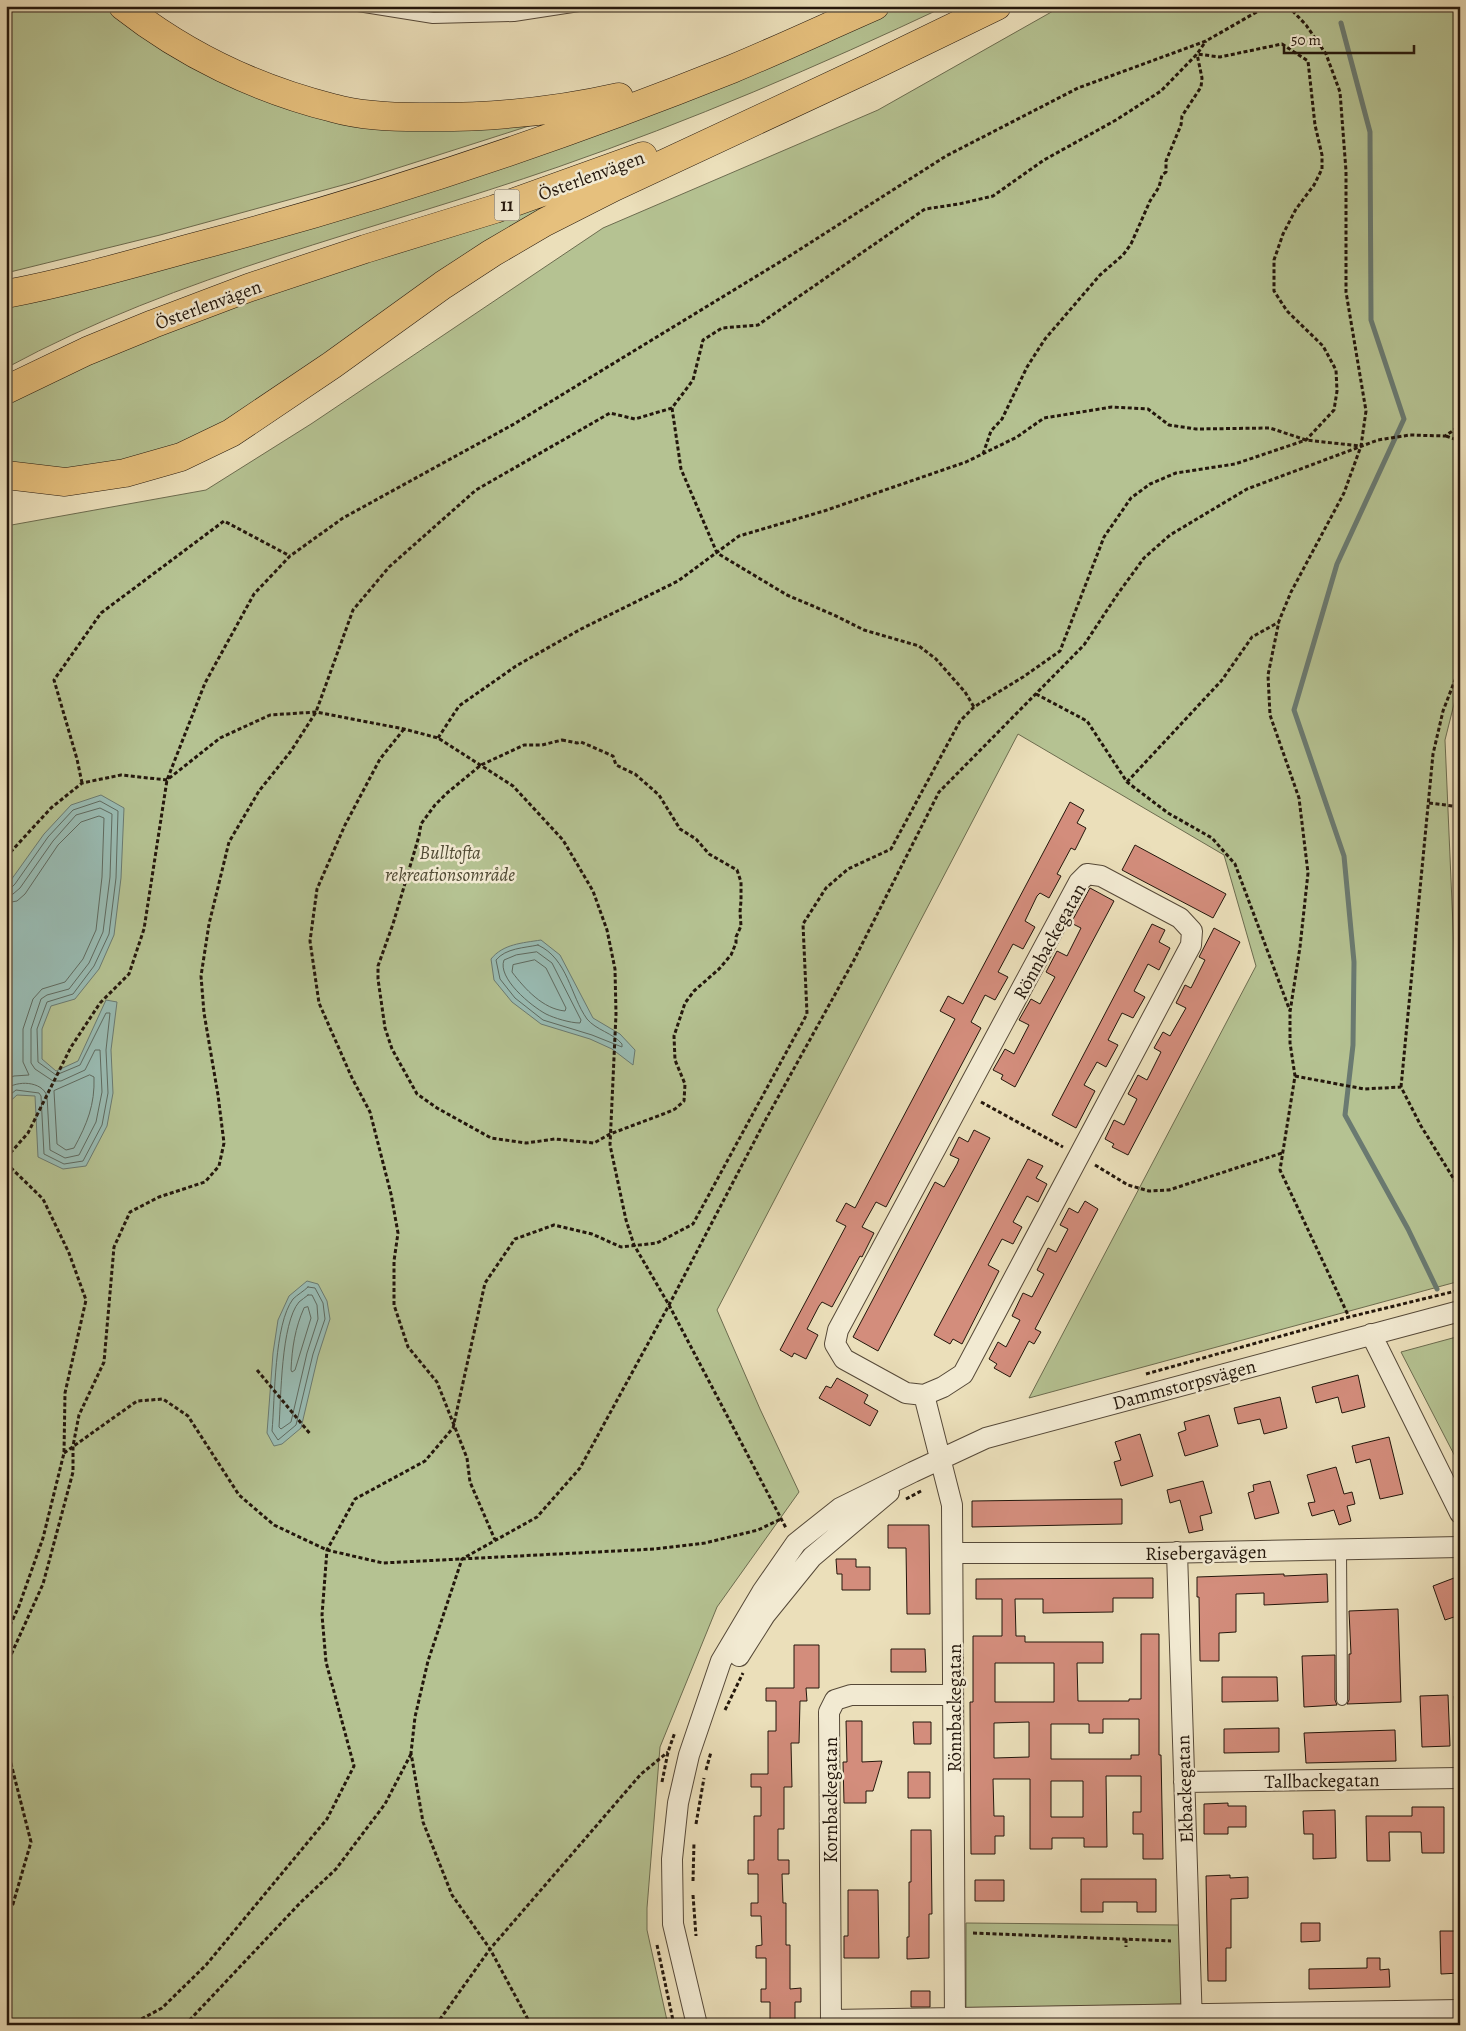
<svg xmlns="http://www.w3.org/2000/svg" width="1466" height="2031" viewBox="0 0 1466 2031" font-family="Alegreya,serif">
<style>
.green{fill:#b5c292;stroke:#6c6c4f}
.water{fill:#99bcb4;stroke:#6a7a71}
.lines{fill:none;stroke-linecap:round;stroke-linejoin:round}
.shore{stroke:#5e6a60;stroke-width:1}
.stream{stroke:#6a7a71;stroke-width:5}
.building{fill:#d38d7c;stroke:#24170c;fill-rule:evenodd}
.service-casing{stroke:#564938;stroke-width:12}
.minor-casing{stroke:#564938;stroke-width:22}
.motorway-casing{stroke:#24170c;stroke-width:29}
.path{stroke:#24170c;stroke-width:3;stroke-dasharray:4 2.5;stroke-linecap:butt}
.service{stroke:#f2ead2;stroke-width:10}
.minor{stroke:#f2ead2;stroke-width:20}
.motorway{stroke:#e6c07d;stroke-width:28}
.labels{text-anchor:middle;stroke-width:5;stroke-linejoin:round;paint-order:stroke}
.shield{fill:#f2ead2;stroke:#625647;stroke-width:1}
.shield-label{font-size:18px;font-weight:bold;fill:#24170c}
.street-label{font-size:19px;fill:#24170c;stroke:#f2ead2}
.park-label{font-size:19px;font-style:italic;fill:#504a34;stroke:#f2ead2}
</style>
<rect width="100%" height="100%" fill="#ebdfba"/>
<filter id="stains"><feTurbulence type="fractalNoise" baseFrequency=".004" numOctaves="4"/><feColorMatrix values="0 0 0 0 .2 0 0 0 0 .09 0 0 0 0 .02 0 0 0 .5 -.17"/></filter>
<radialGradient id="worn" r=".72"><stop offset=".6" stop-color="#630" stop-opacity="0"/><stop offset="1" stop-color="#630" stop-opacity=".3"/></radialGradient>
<!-- green -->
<path class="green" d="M6 6H109L126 20 265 95 532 125 354 182 160 235 6 273Z
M900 6H946C819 66 690 121 558 167 373 231 179 274 6 368V302L860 25Z
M1062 6H1460V688L1456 696 1445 740 1460 1089V1281L1029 1398 1256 966 1224 855 1018 734 717 1310 760 1409 799 1492 717 1607 660 1747 647 1908V1930L668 2025H6V526L206 490 311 424 603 228 878 110Z
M573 191 266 400 166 452 60 471 6 465V400L138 337Z
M1460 1336V1466L1401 1352Z
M966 1923 1180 1925 1181 2004 966 2008Z"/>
<!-- water -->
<path class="water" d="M101 795 124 808 121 878 114 935 99 969 75 999 51 1006 42 1029V1059L56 1071 78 1061 106 1000 117 1002 111 1050 113 1093 107 1126 86 1166 63 1169 38 1157 35 1096 17 1095 6 1105V887L44 834 71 805Z
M541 940 560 955 593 1018 620 1034 635 1050 633 1065 612 1049 590 1039 541 1024 512 1002 494 980 491 959C503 944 522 943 541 940Z
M307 1281 318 1284 327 1301 330 1319 318 1356 301 1428 282 1444 274 1446 267 1433 273 1353 278 1320 289 1296Z"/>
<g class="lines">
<!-- shore -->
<path class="shore" d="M6 889H10L15 884 48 837 73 810 100 801 118 811 116 878 109 934 94 966 73 994 47 1002 37 1029 38 1062 56 1075 80 1065 106 1013H110L106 1050 108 1093 102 1125 83 1161 64 1164 44 1154 41 1096 39 1093 16 1090 6 1098
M6 896 13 894 20 888 53 841 76 815 100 808 112 814 110 877 103 932 89 963 69 989 47 995 41 999 31 1029V1063L35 1069 53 1081H61L85 1070 95 1050H100L102 1092 96 1122 79 1155 65 1158 50 1150 47 1096C42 1081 17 1080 6 1089
M6 903 17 901 25 894 58 845 81 822 99 816 104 818 102 877 96 930 83 959 65 982 42 989 33 999 23 1029V1062L29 1075 14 1076 6 1079
M538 945C568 959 570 995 587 1019 596 1030 613 1033 622 1044V1047L592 1035 543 1020 515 998 500 979 496 960C506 948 524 948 538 945Z
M537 952 552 963 581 1020 580 1023C570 1023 554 1018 546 1014 531 1006 497 978 504 960L516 955Z
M535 960 546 968 566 1008 565 1011C543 1009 525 989 512 972L513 965Z
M90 1075 94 1077C95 1105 87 1124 74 1148L66 1150 57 1144 54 1091Z
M308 1287 315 1288 323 1303 325 1319 313 1354 296 1425 278 1440 272 1431C275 1399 274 1324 293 1299 297 1295 304 1291 308 1287Z
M308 1295H312L317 1305 318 1319 307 1353 291 1422 281 1429 279 1427C281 1398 281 1323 299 1302 302 1300 305 1297 308 1295Z
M308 1307 311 1318 295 1370 292 1372 291 1370C292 1348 295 1328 304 1308Z"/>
<!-- stream -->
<path class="stream" d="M1341 23 1370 132 1371 320 1404 419 1337 564 1294 710 1344 856 1354 962 1353 1045 1345 1115 1408 1229 1437 1289"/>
</g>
<!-- building -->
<path class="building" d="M1070 802 1084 810 1077 823 1086 828 1075 850 1071 848 1057 874 1061 876 1049 898 1040 893 1037 896 1025 921 1035 927 1023 949 1013 944 998 972 1008 977 995 1000 985 995 971 1022 981 1028 886 1207 876 1202 862 1227 874 1233 862 1257 860 1256 832 1307 822 1302 819 1306 807 1329 818 1335 806 1359 794 1353 792 1357 780 1350 846 1226 836 1221 846 1203 855 1208 955 1019 940 1011 948 996 963 1004Z
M1135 845 1226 894 1213 918 1122 870Z
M1090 888 1114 901 1015 1087 1001 1079 1003 1075 993 1070 1005 1049 1014 1054 1029 1025 1019 1020 1031 999 1040 1004 1055 977 1046 972 1057 951 1067 956 1081 928 1071 923Z
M1152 924 1165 930 1159 942 1170 948 1159 970 1148 964 1134 991 1145 997 1133 1018 1122 1013 1108 1040 1118 1045 1106 1067 1097 1062 1084 1085 1095 1091 1076 1128 1052 1115Z
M1214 928 1240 942 1128 1155 1112 1147 1114 1144 1105 1139 1114 1120 1124 1125 1137 1099 1128 1094 1138 1075 1147 1080 1161 1052 1154 1048 1163 1032 1170 1036 1186 1008 1176 1003 1185 985 1191 988 1205 960 1199 957Z
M974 1130 990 1138 878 1351 853 1337 935 1182 944 1187 957 1164 959 1159 950 1155 959 1137 968 1142Z
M1028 1159 1043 1166 1036 1178 1047 1184 1038 1202 1027 1196 1013 1222 1022 1227 1013 1244 1002 1239 988 1265 999 1271 962 1344 953 1339 950 1344 934 1335Z
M1085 1201 1098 1209 1035 1329 1041 1332 1034 1344 1029 1341 1010 1377 994 1368 997 1364 989 1359 998 1342 1006 1347 1020 1320 1012 1316 1023 1293 1032 1297 1044 1274 1037 1270 1048 1248 1056 1252 1068 1229 1060 1225 1069 1208 1078 1213Z
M1358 1375 1365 1407 1342 1413 1338 1397 1316 1403 1312 1387Z
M837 1378 868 1395 864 1403 878 1411 870 1426 819 1398 826 1386 831 1388Z
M1280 1397 1287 1428 1264 1434 1260 1419 1238 1424 1234 1408Z
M1209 1415 1218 1446 1185 1456 1178 1433 1186 1430 1184 1422Z
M1140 1434 1153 1476 1121 1486 1114 1462 1121 1460 1115 1442Z
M1389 1437 1403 1494 1380 1499 1370 1459 1356 1463 1352 1446Z
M1336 1467 1344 1494 1352 1492 1355 1504 1347 1506 1351 1521 1339 1525 1334 1510 1312 1516 1308 1503 1315 1502 1307 1475Z
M1203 1481 1212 1513 1200 1516 1203 1530 1189 1533 1180 1500 1170 1503 1167 1490Z
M1270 1481 1279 1513 1255 1519 1248 1493 1254 1491 1253 1485Z
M1122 1499V1524L972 1527V1501Z
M888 1525H929L930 1614H907L906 1548H888Z
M836 1559H856V1567H870V1590H842V1574H837Z
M1284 1574V1576L1327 1574 1328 1602 1264 1605V1593L1236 1594V1632L1219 1633V1661H1200L1199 1597H1197V1577Z
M1153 1578V1598H1113V1612L1043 1613V1599H1015L1016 1636H1025V1642H1103V1663H1077L1078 1701H1129V1699H1141V1634H1159V1755H1161L1163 1859H1143V1834H1133V1812H1141V1776H1106L1107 1847H1084V1838H1052V1849H1030V1779H993L994 1816H1004V1836H995V1854H971L970 1702H973V1636H1002V1599H976V1579ZM995 1663H1054V1702H995ZM1103 1719H1139V1755H1131V1759H1051V1724H1089V1733H1103ZM1029 1722V1757L994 1758V1723ZM1051 1781H1083V1817H1051Z
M1454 1578 1460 1594V1615L1445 1620 1433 1586Z
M1398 1609 1401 1702 1347 1704 1349 1700V1654H1351L1349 1611Z
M794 1645H819V1688H806L807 1701H800L799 1743H791L792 1787H784V1829H778V1860H789V1874H782L783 1903H786V1945H790V1989L801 1988V2002H795V2025H770V2002H761V1989H766V1958H756V1946L762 1945 761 1916H751V1903H758V1874H748V1860H754V1816H761V1787H751V1774H768V1731H776V1701H766V1688H794Z
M891 1649H925L926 1672H891Z
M1335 1655V1700L1337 1705 1304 1707 1302 1656Z
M1222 1677H1277L1278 1701 1222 1702Z
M1448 1695 1450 1746 1422 1747 1420 1696Z
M846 1721H862V1762L882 1761 873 1791H866V1803H844L843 1762H847Z
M913 1722H931V1744H914Z
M1279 1728V1752L1224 1753V1729Z
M1395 1730 1396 1761 1306 1763 1304 1733Z
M908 1772H930V1798H908Z
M1228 1803V1806H1246V1827H1228V1834H1204V1804Z
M1412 1807H1444V1853H1422L1421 1832H1389L1390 1861H1367L1366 1816H1412Z
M1335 1810 1336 1858 1313 1859V1834H1304L1303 1811Z
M911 1830H931L932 1914H929V1958L907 1959V1937H909V1882H911Z
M1230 1875V1878L1248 1877V1898L1231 1899V1948H1226V1981H1208L1206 1876Z
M1081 1879H1156V1912H1137V1902H1103V1912H1081Z
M975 1880H1004V1901H975Z
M848 1890H878L879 1958H844V1936H848Z
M1301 1923H1320V1941L1301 1942Z
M1440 1931H1460V1973L1441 1974Z
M1367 1958H1380V1970L1389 1969 1390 1987 1309 1989V1969L1367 1968Z
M911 1991H930V2007H911Z"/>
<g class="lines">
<defs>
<path id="service" d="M358 6 433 18 514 16 579 6
M1341 1549 1342 1700"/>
<path id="minor" d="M1371 1334 1460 1513
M924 1395 906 1393 844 1359 835 1344 838 1330 1079 882 1087 874 1101 876 1180 918 1192 931 1191 945 963 1374 943 1387 924 1395 952 1505 955 2025
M1177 1552 1192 2025
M953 1553H1159L1460 1547
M739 1656 765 1615 812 1557 889 1492
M953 1695H851L835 1700 829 1712 831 2020 1460 2010
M1184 1782 1460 1778
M697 2025 673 1924 672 1859 678 1803 689 1755 721 1661 762 1592 796 1543 840 1508 913 1472 986 1438 1460 1311"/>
<path id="motorway" d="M123 6C184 54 257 89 333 108 361 116 391 117 420 117 487 118 553 112 619 97
M6 294C69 282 132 264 194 247 377 199 557 139 732 69 780 49 827 27 875 6
M6 390 87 351 153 324 248 288 365 249 495 209 643 156
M6 475 65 482 125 473 181 457 231 433 332 365 443 285 492 253 545 222 614 187 871 67 997 6"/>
</defs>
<!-- service casing -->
<use href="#service" class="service-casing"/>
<!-- minor casing -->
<use href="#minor" class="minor-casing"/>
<!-- motorway casing -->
<use href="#motorway" class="motorway-casing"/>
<!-- path -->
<path class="path" d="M1288 6 1306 25 1326 54 1340 92 1346 171V292L1366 411 1361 446 1344 493 1291 592 1279 621 1268 675 1270 715 1299 798 1308 873 1300 947 1290 1012V1043L1295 1076 1280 1170 1349 1317
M672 408 681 469 717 553 787 595 834 615 864 630 919 646 936 659 965 692 974 707
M1446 436 1460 441
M983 454 991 431 1002 419 1027 367 1045 339 1100 275 1123 255 1131 244 1150 201 1159 187 1162 175 1166 172V161L1181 125 1182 116 1201 87 1202 78 1197 54
M1036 694 1087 721 1127 782 1168 813 1212 838 1235 864 1290 1011
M404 729 380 759 345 825 317 889 310 941 319 1003 352 1078 370 1112 391 1194 398 1233 394 1261V1305L408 1347 437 1382 467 1458 470 1482 495 1540
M438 738 459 706 516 666 581 629 678 581 739 536 824 511 966 462 1017 437 1044 418 1112 407 1148 409 1169 425 1196 429 1270 428 1306 440 1360 446
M562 740 577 743 581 742 613 756 616 765 635 774 659 795 680 829 696 839 709 854 737 870 741 882V901L740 912 741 926 736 937V943L731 955 719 969 694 991 685 1003 674 1036 675 1060 685 1084 684 1101 675 1109 666 1113 610 1134 594 1143 555 1139 526 1143 491 1138 437 1108 417 1094 392 1049 385 1028 378 979V966L393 924 419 836 421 824 435 805 447 793 481 765 524 745H542Z
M1127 782 1222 680 1252 637 1279 622
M82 783 77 759 54 680 101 613 224 521 290 556
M1429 803 1453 806 1460 811
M6 857 51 808 82 783 121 775 167 780 220 738 270 715 316 712 404 729 438 738 513 786 563 840 593 891 607 930 615 969 616 1014 610 1145 626 1220 634 1245 669 1305 786 1528
M1295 1076 1364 1089 1401 1087 1421 1126 1460 1189
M1401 1087 1433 754 1443 711 1460 667
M981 1102 1063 1147
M6 1158 28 1133 71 1047 100 1003 129 974 144 929 167 780 205 683 254 594 290 556 343 518 514 424 788 257 946 156 1078 88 1206 41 1267 6
M6 1163 43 1199 69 1253 86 1300 65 1393 64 1453 43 1538 19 1606 6 1634
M1095 1165 1128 1185 1149 1191 1169 1190 1282 1153
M257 1370 311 1435
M1146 1374 1349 1317 1460 1290
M64 1453 137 1401 163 1399 188 1416 239 1495 274 1525 327 1550 383 1563 654 1549 705 1543 758 1530 781 1519
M906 1499 923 1490
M6 1666 43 1584 73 1472V1446L79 1415 104 1362 114 1247 130 1212 159 1197 205 1182 219 1166 224 1143 218 1095 204 1013 201 976 209 924 229 842 259 791 291 751 316 712 353 610 389 567 476 490 610 413 635 419 672 408 693 380 703 340 722 328 758 325 925 209 959 204 993 196 1044 160 1116 120 1161 91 1197 54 1206 41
M1455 1696 1460 1740
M725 1710 743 1673
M6 1744 31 1842 13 1904 6 1910
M706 1770 711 1752
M662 1782 668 1752 675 1732
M696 1824 704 1778
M693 1881 694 1842
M693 1895 696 1936
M973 1933 1171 1941
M1126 1939V1947
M657 1945 674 2025
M130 2025 162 2008 206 1965 327 1819 354 1766 326 1662 322 1615 327 1550 355 1499 425 1461 453 1428 485 1283 515 1239 554 1225 592 1234 621 1247 657 1243 693 1224 807 1014 803 924 826 888 848 869 891 849 960 721 974 707 1023 677 1060 651 1104 537 1131 498 1150 484 1176 473 1235 464 1306 440 1334 410 1337 391 1336 370 1323 346 1287 311 1274 291V260L1283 234 1296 209 1314 185 1322 169V155L1315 125 1308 61 1282 44 1220 57 1197 54
M185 2025 301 1902 336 1869 385 1804 411 1754
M436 2025 490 1949 641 1774 668 1752
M531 2025 490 1949 452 1895 423 1822 411 1753 415 1717 428 1661 462 1559 537 1517 580 1468 669 1305 766 1119 854 960 939 792 1084 645 1117 595 1144 558 1170 535 1247 489 1378 440 1410 435 1445 436 1460 426"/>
<!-- service -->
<use href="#service" class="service"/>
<!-- minor -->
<use href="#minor" class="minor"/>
<!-- motorway -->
<use href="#motorway" class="motorway"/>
</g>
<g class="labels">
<!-- shield labels -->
<rect class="shield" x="494.5" y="189.5" width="25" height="31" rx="4"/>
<g class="shield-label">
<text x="507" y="211">11</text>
</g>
<!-- street labels -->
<g class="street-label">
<text transform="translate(591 175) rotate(-20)" y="7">Österlenvägen</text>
<text transform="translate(208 304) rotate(-20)" y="7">Österlenvägen</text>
<text transform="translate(1049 941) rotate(-61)" y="7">Rönnbackegatan</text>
<text transform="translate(1184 1384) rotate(-15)" y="7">Dammstorpsvägen</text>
<text transform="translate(1206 1552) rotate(-1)" y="7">Risebergavägen</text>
<text transform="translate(954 1708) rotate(-90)" y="7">Rönnbackegatan</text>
<text transform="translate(1322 1780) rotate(-1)" y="7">Tallbackegatan</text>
<text transform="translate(1184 1789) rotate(-92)" y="7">Ekbackegatan</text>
<text transform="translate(830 1800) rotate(-90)" y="7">Kornbackegatan</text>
</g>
<!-- park labels -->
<g class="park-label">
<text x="450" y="859">Bulltofta<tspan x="450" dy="22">rekreationsområde</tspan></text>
</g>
</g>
<!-- margin -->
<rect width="1466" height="2031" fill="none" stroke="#ebdfba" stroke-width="25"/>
<rect x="8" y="8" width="1451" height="2016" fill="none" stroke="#24170c" stroke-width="2.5"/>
<rect x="12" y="12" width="1441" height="2006" fill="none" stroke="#24170c"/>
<!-- scale -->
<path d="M1284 45v8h130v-8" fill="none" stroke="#24170c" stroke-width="2.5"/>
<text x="1291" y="45" font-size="15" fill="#24170c" stroke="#f2ead2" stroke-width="4" paint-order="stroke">50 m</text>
<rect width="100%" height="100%" filter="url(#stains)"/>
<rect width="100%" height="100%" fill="url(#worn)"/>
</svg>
